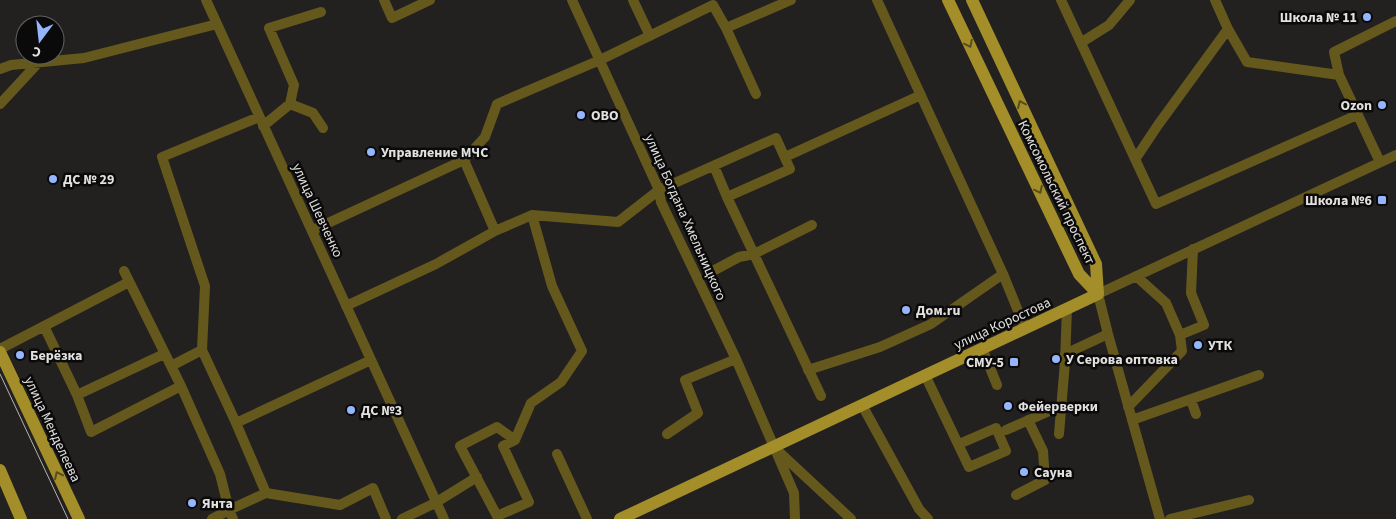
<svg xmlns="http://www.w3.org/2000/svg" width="1396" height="519" viewBox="0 0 1396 519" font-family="'Source Sans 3',sans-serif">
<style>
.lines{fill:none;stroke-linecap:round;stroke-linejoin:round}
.minor{stroke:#65581d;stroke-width:10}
.major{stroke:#a38e29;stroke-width:12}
.tram{stroke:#b5b3b2;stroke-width:1}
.oneway{stroke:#574c1a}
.poi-dot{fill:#95b6fd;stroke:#0b0a0a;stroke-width:2}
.labels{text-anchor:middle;stroke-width:5;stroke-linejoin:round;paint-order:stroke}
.poi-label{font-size:14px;font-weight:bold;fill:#e3e1e0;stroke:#0b0a0a;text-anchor:start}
.street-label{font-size:14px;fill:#e3e1e0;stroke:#0b0a0a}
</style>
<rect width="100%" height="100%" fill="#23211f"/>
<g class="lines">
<!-- minor -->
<path class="minor" d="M206 0 444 519
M384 0 392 18 430 0
M572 0 659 190 661 202 736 359 794 493 795 519
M633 0 650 36
M877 0 1003 274 1025 328
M1061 0 1156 204 1357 115
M1215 0 1228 29 1247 62 1339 75
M726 28 756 94
M1082 42 1109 25 1130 0
M0 69 11 65 84 58 217 24
M0 104 38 63
M290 104 313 113 323 128
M263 126 290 104 294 85 269 28 321 12
M785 157 921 95
M1136 158 1158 125 1228 29
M464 160 495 231
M1380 162 1339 75 1334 52 1396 21
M714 166 727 197
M313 230 464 160 485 137 497 104 600 60 713 5 726 28 791 0
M124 271 181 386
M711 272 739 257 754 254 812 225
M1136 276 1166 303 1180 335 1204 325 1191 293 1193 249
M346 306 436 264 495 231 532 215 618 222 659 190 776 138 790 169 727 197 821 396
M44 326 77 395 91 432 181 386 220 474 229 510 266 493 340 505 373 488 386 519
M982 348 997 385
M0 349 129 282
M202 350 236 423 266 493
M1065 354 1108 334
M171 366 202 350 205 286 162 157 259 117
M808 370 880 347 931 324 1003 274
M925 375 969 467 1006 451 996 428 959 444
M77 395 164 354
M1191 400 1196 414
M862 405 919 509 928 519
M1128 407 1182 351 1180 335
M1132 420 1259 375
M236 423 371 360
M1006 430 1063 405
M667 434 698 413 685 380 736 359
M1059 434 1065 362 1067 308
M515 440 497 427 460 446 497 516 529 502 503 446 515 440 531 403 561 382 582 351 552 286 532 215
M778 451 851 519
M557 454 587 519
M1016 495 1045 480 1043 451 1028 420
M212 519 229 510 233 519
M402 519 435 503 477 477
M1160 519 1108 334 1098 294 1396 155
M1170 519 1249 500"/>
<!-- major -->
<path class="major" d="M948 0 1079 274 1098 294
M972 0 1096 264 1098 294
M0 352 79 519
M0 470 21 519
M620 519 1098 294"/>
<!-- tram -->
<path class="tram" d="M0 374 68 519"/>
</g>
<!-- one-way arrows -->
<defs><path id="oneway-chevron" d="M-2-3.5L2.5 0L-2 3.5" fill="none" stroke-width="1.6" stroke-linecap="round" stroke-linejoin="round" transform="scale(1.25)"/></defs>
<g class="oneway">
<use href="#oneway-chevron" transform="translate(969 44) rotate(64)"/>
<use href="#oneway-chevron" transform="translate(1021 104) rotate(-115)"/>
<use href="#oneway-chevron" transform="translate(1039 190) rotate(64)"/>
<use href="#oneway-chevron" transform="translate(58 475) rotate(-115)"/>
</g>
<!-- markers -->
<g class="poi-dot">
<circle cx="1367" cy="17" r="5"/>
<circle cx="1382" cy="105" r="5"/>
<circle cx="581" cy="115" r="5"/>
<circle cx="371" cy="152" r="5"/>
<circle cx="53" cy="179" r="5"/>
<rect x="1377" y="195" width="10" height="10" rx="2.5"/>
<circle cx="906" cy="310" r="5"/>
<circle cx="1198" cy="345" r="5"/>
<circle cx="20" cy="355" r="5"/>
<circle cx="1056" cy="359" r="5"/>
<rect x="1009" y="357" width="10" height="10" rx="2.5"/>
<circle cx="1008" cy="406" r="5"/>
<circle cx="351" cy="410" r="5"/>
<circle cx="1024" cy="472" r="5"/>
<circle cx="192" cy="503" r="5"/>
</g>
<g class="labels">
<!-- poi labels -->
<g class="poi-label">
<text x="1357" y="22" text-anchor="end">Школа № 11</text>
<text x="1372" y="110" text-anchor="end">Ozon</text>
<text x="591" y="120">ОВО</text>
<text x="381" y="157">Управление МЧС</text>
<text x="63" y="184">ДС № 29</text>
<text x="1372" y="205" text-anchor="end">Школа №6</text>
<text x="916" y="315">Дом.ru</text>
<text x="1208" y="350">УТК</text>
<text x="30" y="360">Берёзка</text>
<text x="1066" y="364">У Серова оптовка</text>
<text x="1004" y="367" text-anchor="end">СМУ-5</text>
<text x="1018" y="411">Фейерверки</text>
<text x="361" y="415">ДС №3</text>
<text x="1034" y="477">Сауна</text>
<text x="202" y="508">Янта</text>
</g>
<!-- street labels -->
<g class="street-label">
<text transform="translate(1057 192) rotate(64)" y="5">Комсомольский проспект</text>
<text transform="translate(318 210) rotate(65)" y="5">улица Шевченко</text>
<text transform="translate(686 217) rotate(66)" y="5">улица Богдана Хмельницкого</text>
<text transform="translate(1002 323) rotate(-25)" y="5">улица Коростова</text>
<text transform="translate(53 429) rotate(65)" y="5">улица Менделеева</text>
</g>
</g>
<!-- north arrow -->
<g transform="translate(40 40) rotate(195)"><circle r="24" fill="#0b0a0a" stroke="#616060"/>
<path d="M0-4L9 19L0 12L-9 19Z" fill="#95b6fd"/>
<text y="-8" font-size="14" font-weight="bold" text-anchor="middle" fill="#e3e1e0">С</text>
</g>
</svg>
